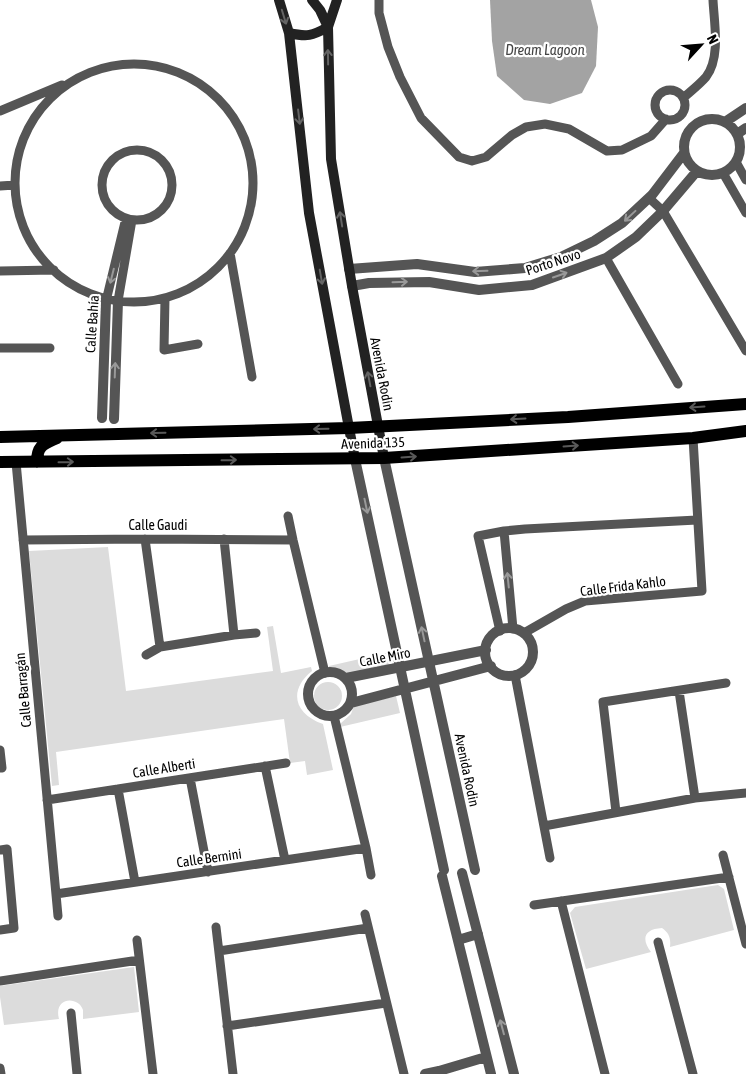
<svg xmlns="http://www.w3.org/2000/svg" width="746" height="1074" viewBox="0 0 746 1074" font-family="'Asap Condensed',sans-serif">
<style>
.green{fill:#dcdcdc}
.water{fill:#a3a3a3}
.lines{fill:none;stroke-linecap:round;stroke-linejoin:round}
.minor{stroke:#555;stroke-width:9}
.tertiary{stroke:#555;stroke-width:10}
.secondary{stroke:#222;stroke-width:10}
.primary{stroke:#000;stroke-width:12}
.oneway{stroke:#646464}
.oneway2{stroke:#999}
.oneway3{stroke:#595959}
.labels{text-anchor:middle;stroke-width:4.5;stroke-linejoin:round;paint-order:stroke}
.street-label{font-size:14px;fill:#000;stroke:#fff}
.water-label{font-size:15px;font-style:italic;fill:#444;stroke:#fff}
</style>
<rect width="100%" height="100%" fill="#fff"/>
<!-- green -->
<path class="green" d="M108 547 126 691 273 671 267 627 273 626 281 673 311 667 312 671C288 690 294 714 323 724L333 770 307 775 305 761 290 763 284 719 56 752 59 785 52 786 29 551Z
M386 653 389 665 348 675 337 669 329 667V666Z
M314 696a14 14 0 1 1 28 0a14 14 0 1 1-28 0Z
M396 696 400 713 340 727V724L351 714 354 706Z
M718 885 724 889 734 930 670 947C671 938 669 933 662 928 644 929 641 939 651 952L586 969 570 913 575 907Z
M134 967 139 1012 83 1019C83 1017 83 1012 83 1010 79 996 53 996 59 1019L4 1025 0 997V986Z"/>
<!-- water -->
<path class="water" d="M490 0H591L598 27 596 66 582 93 550 104 524 100 497 76 492 41Z"/>
<g class="lines">
<!-- minor -->
<path class="minor" d="M379 0V13L388 47 400 77 421 118 459 157 472 161 486 157 512 135 526 127 545 124 569 129 607 151 622 150 651 136 666 119
M15 183a119 119 0 1 1 238 0a119 119 0 1 1-238 0Z
M655 105a15 15 0 1 1 30 0a15 15 0 1 1-30 0Z
M683 98C691 91 699 85 706 77 721 58 714 22 713 0
M0 111 62 85
M102 185a35 35 0 1 1 70 0a35 35 0 1 1-70 0Z
M736 162 746 180
M723 173 746 213
M0 186 15 185
M649 198 663 211 746 351
M230 253 252 377
M606 258 678 384
M0 271 54 270
M165 298 164 350 198 344
M106 301 126 218
M118 301 132 220
M0 348H50
M16 462 58 916
M288 516 293 540 325 673
M504 531 513 629
M145 539 160 647
M224 539 234 635
M23 540 145 539 293 540
M500 631 478 536 504 531 525 529 697 520
M524 633 566 609 585 601 702 591 693 438
M146 655 160 647 234 635 256 633
M515 675 550 858
M679 691 695 798
M334 716 366 848 371 875
M0 750 2 768H0
M265 766 285 860
M190 778 208 872
M118 789 135 882
M47 800 286 763
M616 812 603 702 726 683
M544 826 695 798 746 793
M0 850 7 849 14 928 0 930
M723 855 746 944
M56 894 366 848
M561 901 605 1074
M534 905 729 877
M365 914 404 1074
M216 927 233 1074
M137 940 153 1074
M658 942 693 1074
M219 951 368 928
M0 981 139 960
M71 1013 77 1074
M227 1026 386 1003
M0 1068 1 1074"/>
<!-- tertiary -->
<path class="tertiary" d="M684 147a28 28 0 1 1 56 0a28 28 0 1 1-56 0Z
M725 122 746 108
M737 134 746 128
M349 269 417 264 475 272 525 268 561 257 594 241 622 223 652 195 684 153
M352 286 369 283 429 282 479 290 532 285 606 258 636 237 663 211 697 171
M102 418 106 301
M114 419 118 301
M384 458 475 870
M355 459 444 870
M485 652a24 24 0 1 1 48 0a24 24 0 1 1-48 0Z
M308 694a22 22 0 1 1 44 0a22 22 0 1 1-44 0Z
M346 678 486 650
M351 703 491 666
M462 873 514 1074
M442 876 491 1074
M458 940 478 934
M425 1074 439 1071 486 1057"/>
<!-- secondary -->
<path class="secondary" d="M279 0 289 33 309 213 349 428 355 459
M312 0 320 10 328 27 331 159 352 286 384 458
M289 33C307 37 312 36 328 27L337 0"/>
<!-- primary -->
<path class="primary" d="M0 437 349 428 568 417 746 404
M0 462 384 458 693 438 746 431
M37 462C37 445 44 444 57 438"/>
</g>
<!-- one-way arrows -->
<defs><path id="oneway-shaft" d="M-6 0H5M1.5-3L5.5 0L1.5 3" fill="none" stroke-width="1.6" stroke-linecap="round" stroke-linejoin="round" transform="scale(1.25)"/></defs>
<g class="oneway">
<use href="#oneway-shaft" transform="translate(284 17) rotate(73)"/>
<use href="#oneway-shaft" transform="translate(328 57) rotate(-91)"/>
<use href="#oneway-shaft" transform="translate(299 117) rotate(83)"/>
<use href="#oneway-shaft" transform="translate(341 219) rotate(-99)"/>
<use href="#oneway-shaft" transform="translate(321 277) rotate(80)"/>
<use href="#oneway-shaft" transform="translate(369 379) rotate(-101)"/>
</g>
<g class="oneway2">
<use href="#oneway-shaft" transform="translate(630 216) rotate(137)"/>
<use href="#oneway-shaft" transform="translate(480 271) rotate(178)"/>
<use href="#oneway-shaft" transform="translate(560 275) rotate(-19)"/>
<use href="#oneway-shaft" transform="translate(112 276) rotate(104)"/>
<use href="#oneway-shaft" transform="translate(400 282) rotate(-2)"/>
<use href="#oneway-shaft" transform="translate(115 370) rotate(-88)"/>
<use href="#oneway-shaft" transform="translate(366 506) rotate(78)"/>
<use href="#oneway-shaft" transform="translate(508 580) rotate(-96)"/>
<use href="#oneway-shaft" transform="translate(423 634) rotate(-102)"/>
<use href="#oneway-shaft" transform="translate(502 1027) rotate(-105)"/>
</g>
<g class="oneway3">
<use href="#oneway-shaft" transform="translate(697 407) rotate(176)"/>
<use href="#oneway-shaft" transform="translate(518 419) rotate(177)"/>
<use href="#oneway-shaft" transform="translate(321 429) rotate(179)"/>
<use href="#oneway-shaft" transform="translate(158 433) rotate(179)"/>
<use href="#oneway-shaft" transform="translate(571 446) rotate(-4)"/>
<use href="#oneway-shaft" transform="translate(409 457) rotate(-4)"/>
<use href="#oneway-shaft" transform="translate(229 460) rotate(-1)"/>
<use href="#oneway-shaft" transform="translate(66 462) rotate(-1)"/>
</g>
<g class="labels">
<!-- street labels -->
<g class="street-label">
<text transform="translate(553 262) rotate(-18)" y="5">Porto Novo</text>
<text transform="translate(92 324) rotate(-86)" y="5">Calle Bahía</text>
<text transform="translate(382 374) rotate(79)" y="5">Avenida Rodin</text>
<text transform="translate(373 443) rotate(-2)" y="5">Avenida 135</text>
<text x="158" y="530">Calle Gaudi</text>
<text transform="translate(623 586) rotate(-7)" y="5">Calle Frida Kahlo</text>
<text transform="translate(385 657) rotate(-11)" y="5">Calle Miro</text>
<text transform="translate(23 690) rotate(-95)" y="5">Calle Barragán</text>
<text transform="translate(164 768) rotate(-9)" y="5">Calle Alberti</text>
<text transform="translate(467 770) rotate(78)" y="5">Avenida Rodin</text>
<text transform="translate(209 858) rotate(-8)" y="5">Calle Bernini</text>
</g>
<!-- water labels -->
<g class="water-label">
<text x="545" y="55">Dream Lagoon</text>
</g>
</g>
<!-- north arrow -->
<g transform="translate(701 45) rotate(64)" stroke="#ffffff" stroke-width="4" paint-order="stroke">
<path d="M0-4L9 19L0 12L-9 19Z" fill="#000000"/>
<text y="-8" font-size="14" font-weight="bold" text-anchor="middle" fill="#000000">N</text>
</g>
</svg>
